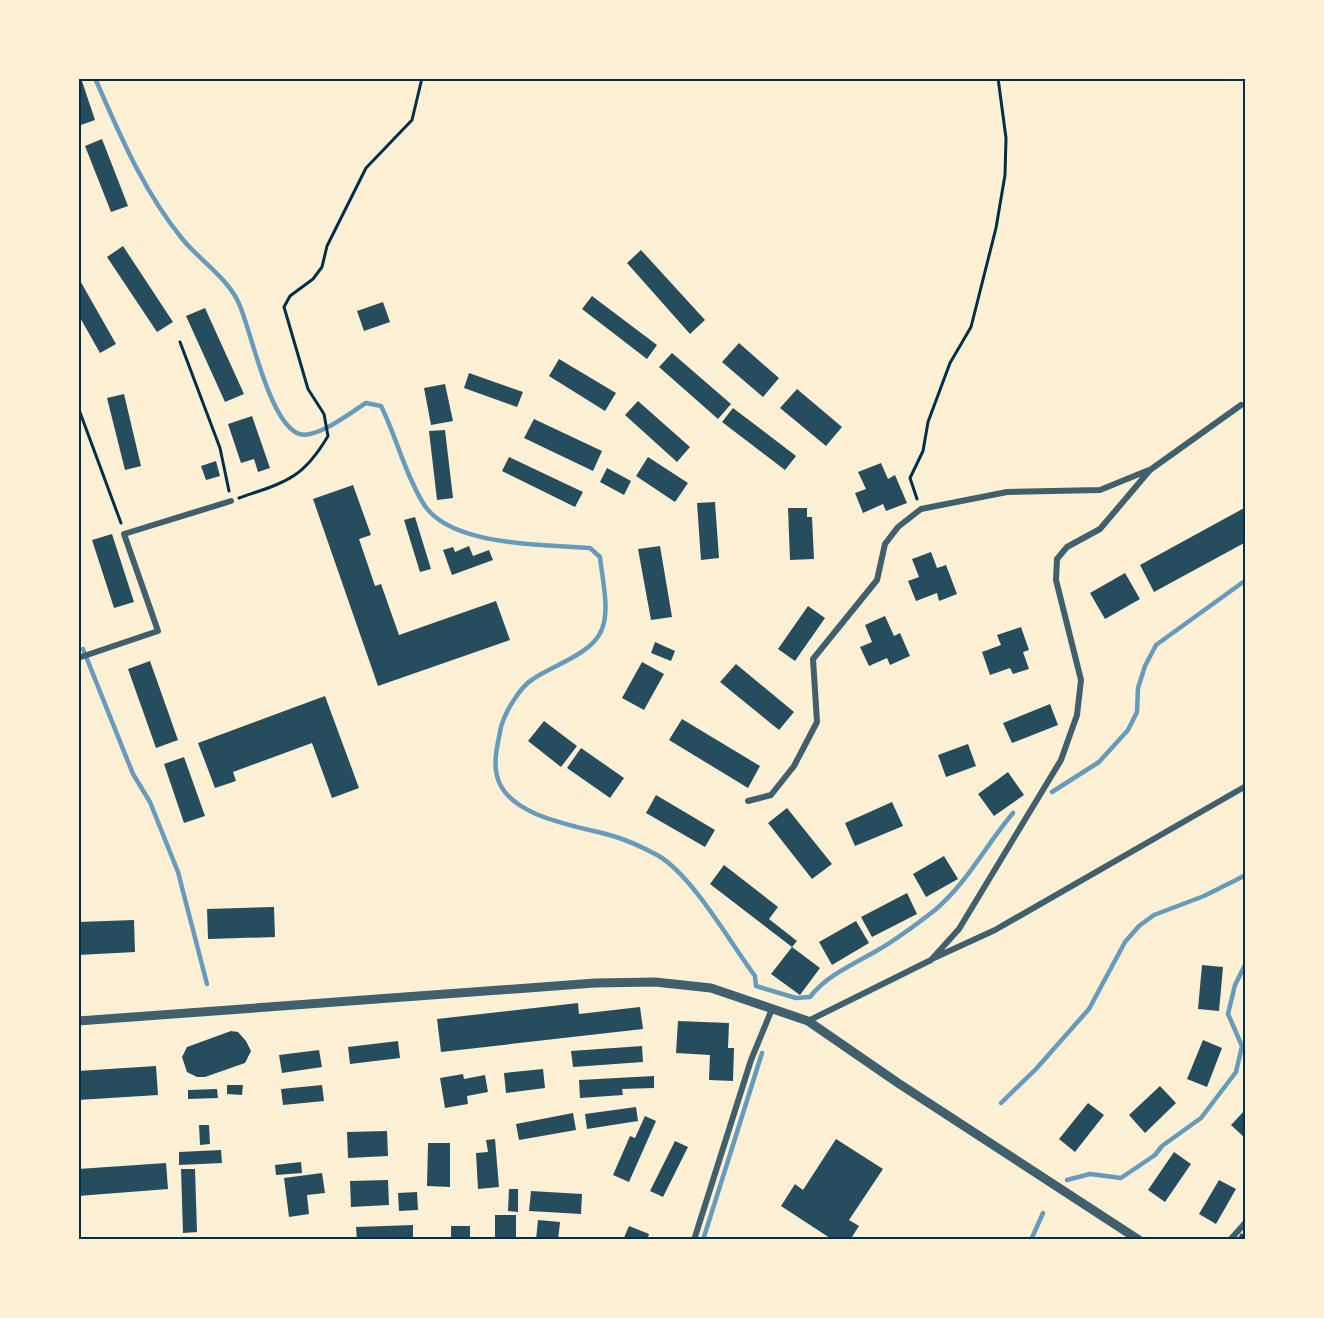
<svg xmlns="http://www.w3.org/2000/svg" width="1324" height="1318" viewBox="0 0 1324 1318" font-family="Merriweather,serif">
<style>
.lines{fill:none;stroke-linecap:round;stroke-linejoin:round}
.stream{stroke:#669bbc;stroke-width:4.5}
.building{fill:#264d5e}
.path{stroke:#003049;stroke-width:3}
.minor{stroke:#3f606c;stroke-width:6}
.tertiary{stroke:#3f606c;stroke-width:9}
.neatline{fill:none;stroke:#003049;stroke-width:2}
</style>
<rect width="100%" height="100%" fill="#fdf0d5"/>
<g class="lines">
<!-- stream -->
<path class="stream" d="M95 78C120 135 144 193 184 241 202 262 230 280 240 306 252 335 269 419 297 433 314 442 351 412 366 403L381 406C397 438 404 472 423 503 449 547 544 544 590 548L600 557C602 578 610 609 602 629 593 654 553 665 533 679 520 687 505 712 501 727 498 743 493 760 497 776 507 818 580 826 613 836 627 840 646 849 659 856 694 878 729 941 755 976L756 986 796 998 810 997C827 975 854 964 878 950 897 939 917 924 935 910 967 883 986 845 1013 813
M83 649 133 774 150 802 178 872 207 984
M1052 792 1099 762 1128 730 1137 712 1138 688 1145 666 1156 645 1246 580
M1001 1103 1036 1069 1089 1009 1125 942 1139 926 1154 915 1204 896 1246 875
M1067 1180 1090 1174 1121 1178 1155 1155 1162 1146 1201 1118 1236 1072 1242 1046 1228 1014 1235 985 1246 963
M703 1240 762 1053
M1031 1240 1043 1213"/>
</g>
<!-- building -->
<path class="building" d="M78 78H81L95 120 78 126Z
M102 139 128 206 111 212 85 146Z
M123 246 173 322 157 332 107 257Z
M641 250 705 320 690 334 627 263Z
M78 277 116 344 100 353 78 314Z
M592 296 657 345 647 359 582 309Z
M383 302 390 322 364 331 357 311Z
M205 308 244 394 225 402 186 316Z
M739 343 779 378 763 397 722 362Z
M672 353 731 404 718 419 659 367Z
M559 359 616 393 605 411 549 376Z
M469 373 523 392 517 407 464 388Z
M445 384 453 421 431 425 424 388Z
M797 389 842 427 826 446 780 408Z
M124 394 141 466 125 470 107 398Z
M638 401 690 447 677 462 625 415Z
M733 408 796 456 785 470 722 422Z
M252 416 270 468 258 472 254 459 241 463 228 424Z
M534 419 602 451 593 471 524 438Z
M445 430 453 498 437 500 429 431Z
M509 457 583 492 575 507 502 471Z
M648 457 688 483 675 502 636 476Z
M216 461 220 476 206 480 201 466Z
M881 463 888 479 895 475 907 503 886 511 883 504 863 513 855 493 866 489 858 472Z
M607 468 631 481 624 495 600 482Z
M353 485 371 535 359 539 375 586 381 584 399 635 496 601 510 640 378 686 313 499Z
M715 502 719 558 701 560 697 503Z
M1246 507V542L1154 592 1140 565Z
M788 508H807V517H812L814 559 790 560Z
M415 517 431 569 420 572 404 520Z
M112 534 134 602 114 608 92 540Z
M469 546 473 556 489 550 493 560 452 575 443 550 453 547 455 552Z
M660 546 672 617 651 620 638 549Z
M931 552 937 568 946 565 957 594 939 601 937 593 916 601 908 581 919 577 912 559Z
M1125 573 1140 599 1105 619 1090 593Z
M808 606 825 618 795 661 778 649Z
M885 616 894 636 900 633 910 656 890 665 887 658 869 666 860 647 872 642 865 625Z
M1021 627 1029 650 1023 652 1029 669 1013 674 1010 668 990 675 982 652 1001 645 997 635Z
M655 642 675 651 671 661 651 653Z
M150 661 178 740 156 748 128 669Z
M642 662 664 674 644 710 622 698Z
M736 664 794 712 779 730 720 682Z
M325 696 359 788 332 798 312 743 233 772 236 781 215 788 198 743Z
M1050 704 1058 725 1012 743 1003 723Z
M682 719 760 766 748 788 669 740Z
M544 721 577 746 561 767 528 741Z
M968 744 976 766 946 777 938 755Z
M581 748 624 778 610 798 567 768Z
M184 757 205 816 184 823 164 764Z
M1008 772 1024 795 994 816 978 794Z
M656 795 715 830 705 847 646 813Z
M892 802 903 826 855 846 845 823Z
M787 808 832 864 812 879 768 823Z
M944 856 958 879 926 897 913 874Z
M724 865 778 907 769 919 797 941 792 947 710 884Z
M907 893 917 914 872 937 861 917Z
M274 907 275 937 208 939 207 909Z
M134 920 135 952 78 955V922Z
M856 921 869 943 832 965 819 942Z
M792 947 820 968 800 995 771 974Z
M1202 965 1223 967 1219 1011 1198 1009Z
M578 1003 579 1014 640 1007 643 1029 441 1052 437 1019Z
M678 1021 729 1023 728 1048H734L733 1081 709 1080 710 1055 676 1053Z
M231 1031 238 1032 246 1041 251 1051 245 1063 205 1077H197L187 1072 182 1057 187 1047Z
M1203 1040 1222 1048 1207 1087 1187 1079Z
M398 1041 400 1058 350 1064 348 1047Z
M642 1046 643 1062 573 1067 571 1051Z
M319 1050 322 1067 282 1073 279 1055Z
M156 1066 158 1095 78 1100V1071Z
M543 1069 545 1088 506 1093 504 1073Z
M463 1074 464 1079 485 1075 488 1092 467 1096 468 1104 445 1108 440 1078Z
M654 1076V1088L622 1089 623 1095 580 1098 579 1080Z
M227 1085H243L242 1095 227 1094Z
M322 1085 324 1101 283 1105 281 1089Z
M1160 1086 1176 1103 1145 1133 1129 1115Z
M217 1089 218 1098 188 1099V1090Z
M1088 1103 1104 1115 1075 1152 1059 1139Z
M636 1107 638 1121 587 1129 585 1114Z
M1246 1109V1139L1231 1125Z
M573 1113 576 1130 519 1140 516 1124Z
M645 1116 656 1121 629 1182 613 1175 630 1136 635 1138Z
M199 1125H209L210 1144 200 1145Z
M387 1131 388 1156 348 1158 347 1132Z
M495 1139 499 1187 478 1189 476 1153 488 1152 486 1140Z
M836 1139 883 1169 849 1220 859 1226 850 1240H833L781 1206 795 1184 803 1190Z
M675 1141 688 1147 663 1197 650 1191Z
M428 1143H450V1187L427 1186Z
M221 1150 222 1163 179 1165V1152Z
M1174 1152 1191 1164 1165 1202 1148 1190Z
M301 1162 302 1173 276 1175 275 1165Z
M166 1163 168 1189 78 1196V1169Z
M181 1169H195L197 1232 183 1233Z
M322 1173 325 1193 307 1195 309 1214 289 1217 284 1178Z
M388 1180 389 1205 351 1207 350 1181Z
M1219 1180 1236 1189 1216 1224 1199 1214Z
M509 1189H518V1212L508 1211Z
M531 1191 582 1194 581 1214 529 1211Z
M417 1192 418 1210 399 1211 398 1193Z
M495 1215H516V1240H495Z
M538 1220 560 1222 558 1240H536Z
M413 1225V1240H357L356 1227Z
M451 1226H470V1240H451Z
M629 1226 649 1234 647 1240H623Z
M1241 1233 1246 1236V1240H1237Z"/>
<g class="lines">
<!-- path -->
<path class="path" d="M180 342 220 448 229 491
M78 407 121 523
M239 498C285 482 302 480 328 436L324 414 308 389 284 307 290 296 313 279 322 267 327 246 366 168 412 120 422 78
M917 499 910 478 923 451 928 422 950 363 971 327 996 228 1005 175 1006 138 998 78"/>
<!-- minor -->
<path class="minor" d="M78 658 158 631 124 534 231 501
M748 801 771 795 794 766 817 722 813 659 877 580 885 544 898 527 921 509 1007 492 1100 490 1149 470
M934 958 995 930 1246 786
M808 1021 931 960 959 929 1061 760 1077 715 1081 680 1056 580 1057 559 1067 547 1100 529 1150 470 1241 405
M694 1240 751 1060 772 1009
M1230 1240 1246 1222"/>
<!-- tertiary -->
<path class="tertiary" d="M78 1021 595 983 655 982 711 988 808 1021 898 1083 1139 1240"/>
</g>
<!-- border -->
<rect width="1324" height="1318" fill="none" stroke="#fdf0d5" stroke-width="159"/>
<rect x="80" y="80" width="1164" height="1158" class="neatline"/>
</svg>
